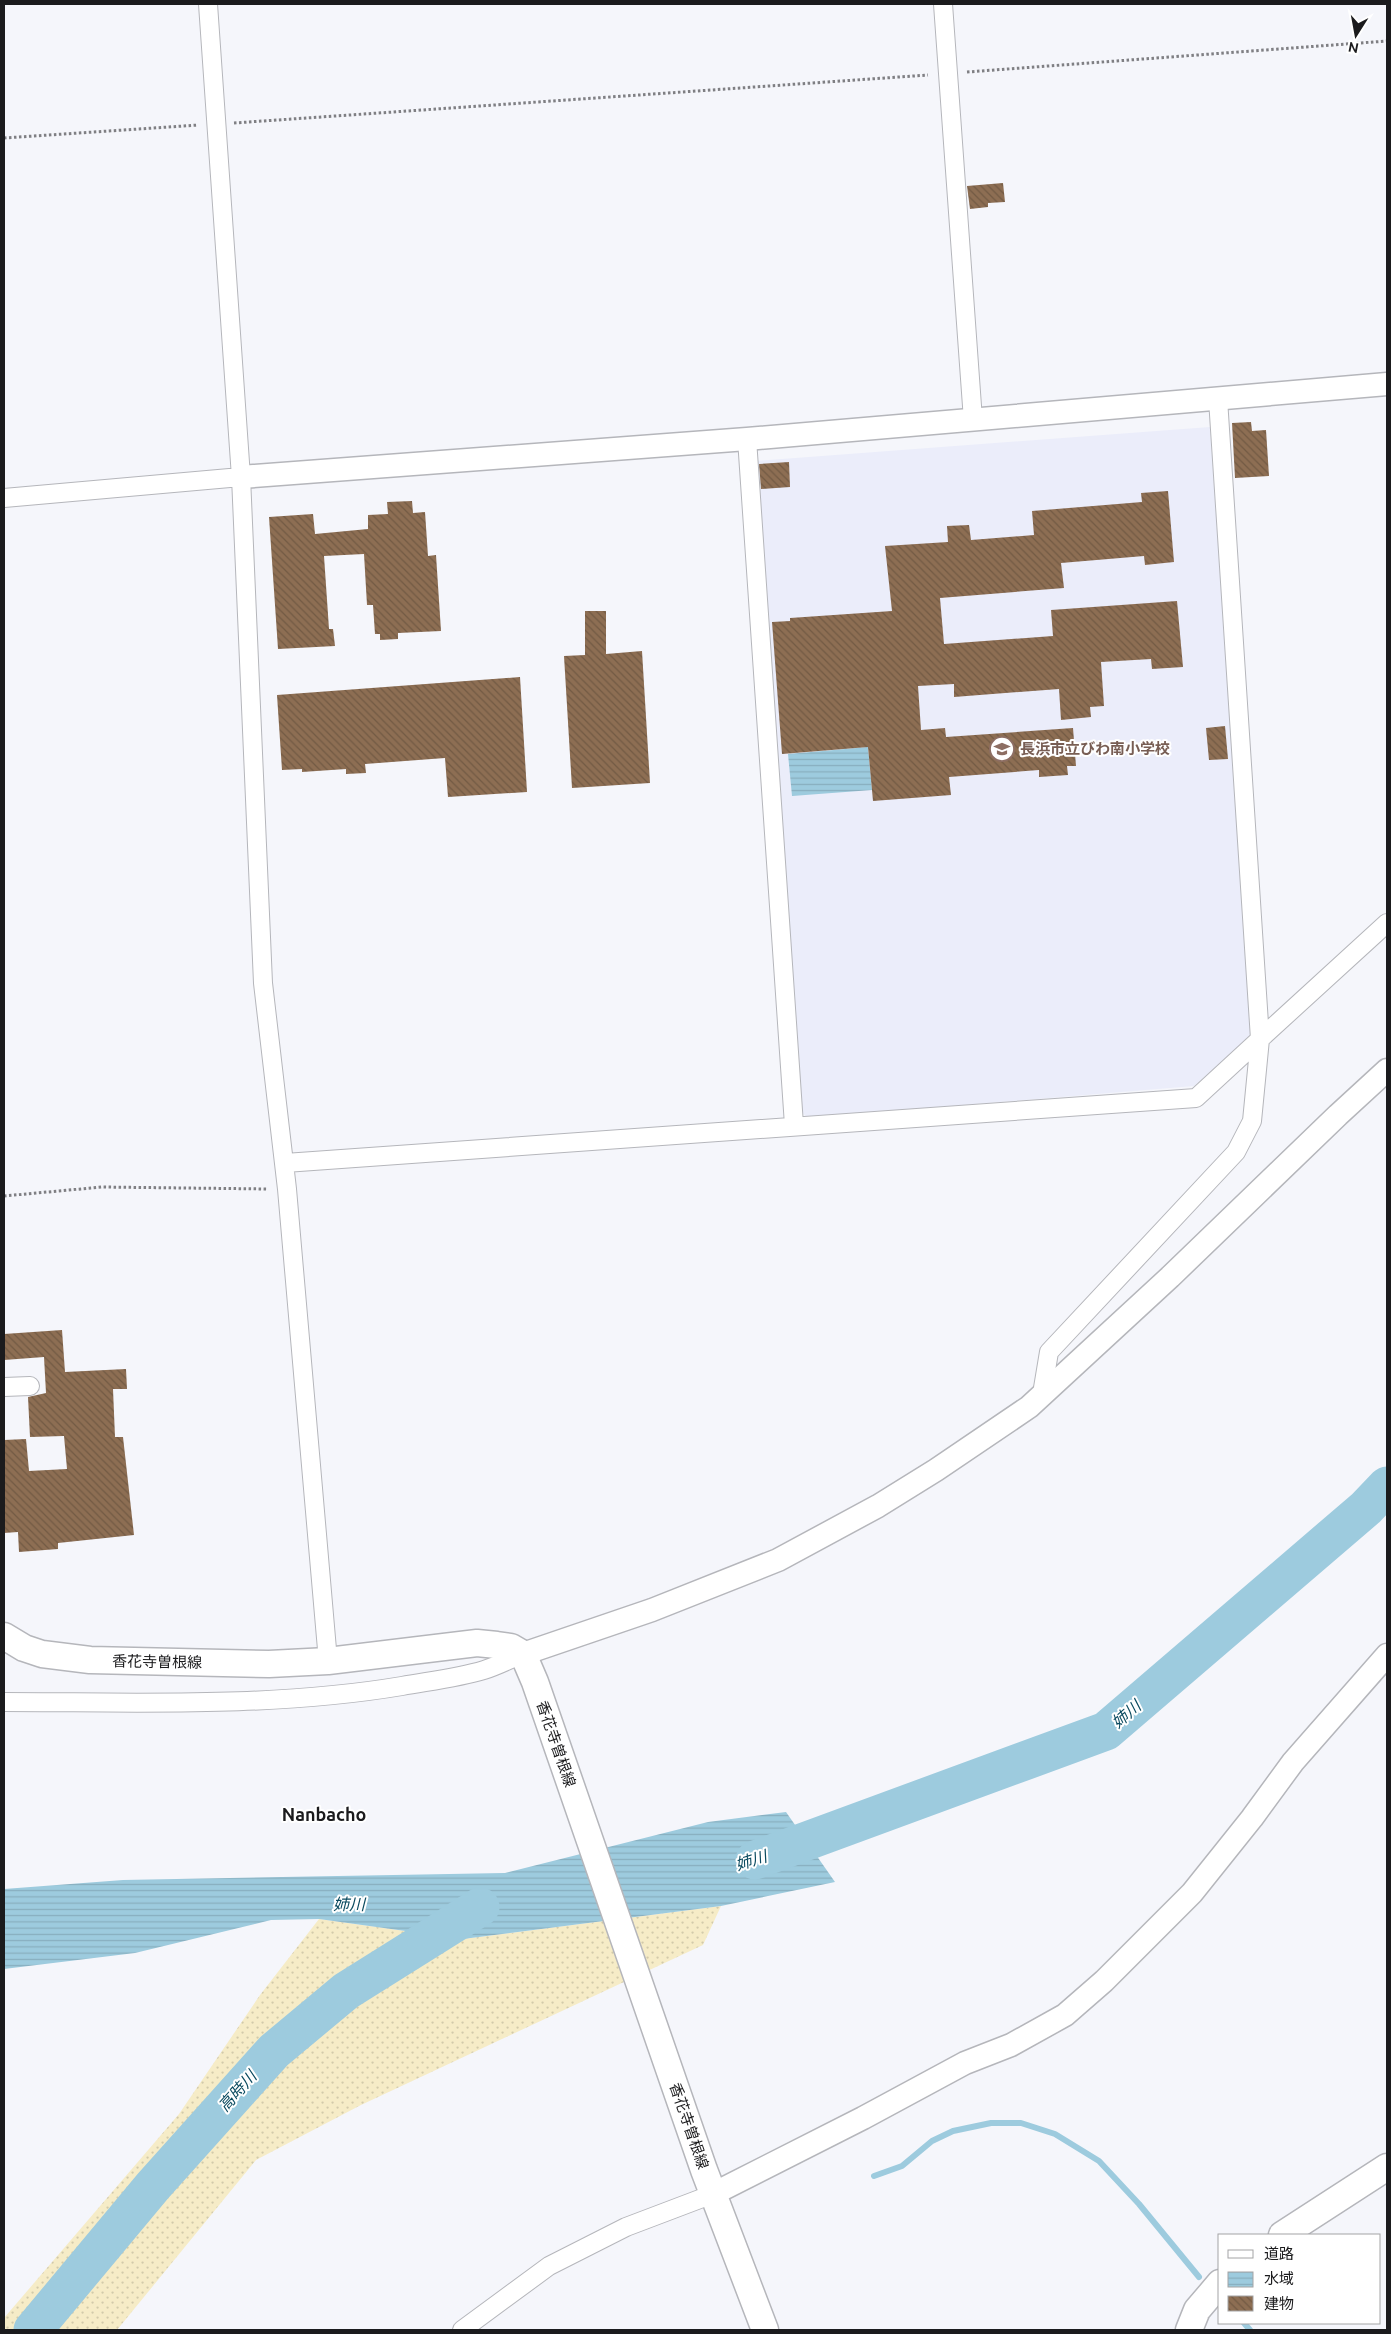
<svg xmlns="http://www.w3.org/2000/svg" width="1391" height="2334" viewBox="0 0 1391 2334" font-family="Ubuntu,'Noto Sans JP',sans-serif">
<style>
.built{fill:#ebedfa}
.sand{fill:url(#sand-dots)}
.water{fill:url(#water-rules)}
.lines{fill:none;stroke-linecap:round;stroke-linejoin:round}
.stream{stroke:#9dcbde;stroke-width:6}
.river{stroke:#9dcbde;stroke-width:39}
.building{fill:url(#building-back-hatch)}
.minor-casing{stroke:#b5b6bb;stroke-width:20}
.tertiary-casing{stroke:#b5b6bb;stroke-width:25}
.secondary-casing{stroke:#b5b6bb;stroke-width:29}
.path{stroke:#7f7f83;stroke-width:3;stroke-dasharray:2.5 2.5;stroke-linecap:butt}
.minor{stroke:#fff;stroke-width:18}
.tertiary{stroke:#fff;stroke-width:22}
.secondary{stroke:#fff;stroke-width:26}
.labels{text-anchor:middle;stroke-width:4;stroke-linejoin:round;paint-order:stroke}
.education-label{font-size:15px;font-weight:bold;fill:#785e54;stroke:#fff;text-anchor:start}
.street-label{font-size:15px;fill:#1b1b1d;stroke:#fff}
.water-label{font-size:16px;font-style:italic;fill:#0a4a5f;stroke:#fff}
.quarter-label{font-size:18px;font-weight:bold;fill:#1b1b1d;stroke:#fff}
</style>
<defs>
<pattern id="sand-dots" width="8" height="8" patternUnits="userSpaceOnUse" patternTransform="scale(1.25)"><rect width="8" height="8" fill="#f6ecc7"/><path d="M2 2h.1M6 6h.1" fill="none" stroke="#d2caaa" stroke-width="1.8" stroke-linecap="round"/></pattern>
<pattern id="water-rules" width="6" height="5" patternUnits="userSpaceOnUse" patternTransform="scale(1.25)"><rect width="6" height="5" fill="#9dcbde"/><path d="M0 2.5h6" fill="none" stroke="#87aebe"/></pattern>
<pattern id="building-back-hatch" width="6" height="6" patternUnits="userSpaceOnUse" patternTransform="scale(1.25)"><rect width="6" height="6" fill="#8d6e53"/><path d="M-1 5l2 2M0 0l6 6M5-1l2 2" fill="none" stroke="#725a44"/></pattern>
</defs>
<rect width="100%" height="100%" fill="#f5f6fb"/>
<!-- built -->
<path class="built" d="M1210 427 1251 1037 1194 1086 808 1118 797 1108 754 461Z"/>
<!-- sand -->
<path class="sand" d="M721 1906 703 1945 361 2105 256 2160 117 2330H4V2318L179 2114 260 1995 319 1919 463 1939Z"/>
<!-- water -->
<path class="water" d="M868 747 872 790 792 796 788 754Z
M786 1812 835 1882 721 1906 463 1939 319 1919 271 1920 135 1953 4 1969V1889L123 1880 505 1873 708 1822Z"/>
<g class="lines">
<!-- stream -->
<path class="stream" d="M874 2176 902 2166 932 2141 953 2131 991 2123H1021L1055 2134 1099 2161 1139 2204 1199 2277
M1244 2323 1250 2330"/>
<!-- river -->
<path class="river" d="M755 1860 1106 1731 1366 1508 1387 1486
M33 2330 153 2186 274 2051 346 1991 480 1907"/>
</g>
<!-- building -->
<path class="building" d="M1003 183 1005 202 988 203V207L970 209 967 186Z
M1251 422 1252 431 1266 430 1269 476 1235 478 1232 423Z
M789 462 790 487 761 489 759 464Z
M1168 491 1174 562 1145 565 1144 556 1061 563 1064 588 940 598 944 644 1053 636 1051 610 1177 601 1183 667 1152 669 1151 659 1101 662 1104 706 1090 707 1091 717 1061 720 1059 689 954 697V684L918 686 921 730 945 728 946 737 1073 728 1076 766H1067L1068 775 1039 777V770L949 777 951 795 873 801 868 747 782 754 772 622 790 621V618L892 611 885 546 948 542 947 526 969 525 971 540 1034 535 1032 511 1142 502 1141 493Z
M412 501 413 513 425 512 428 556 436 555 441 631 398 633V639L380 640V634H375L373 605H367L364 554 324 556 329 629H333L335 646 278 649 269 517 313 514 315 534 368 529V515L388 514 387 502Z
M585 611H606V654L642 651 650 783 572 788 564 656 585 655Z
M520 677 527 792 448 797 445 758 365 764 366 773 346 774V769L302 772V769L282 770 277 695Z
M1225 726 1228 759 1209 760 1206 728Z
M62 1330 65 1372 126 1369 127 1389H113L115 1437H123L134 1535 58 1543V1549L19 1552 18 1532 4 1533V1440L26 1439 29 1471 67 1469 64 1436 30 1437 28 1397 46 1393 44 1357 4 1360V1334Z"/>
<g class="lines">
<defs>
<path id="minor" d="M208 4 241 477 263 983 287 1189 328 1661
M943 4 973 420
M747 439 794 1125
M4 498 241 477
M285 1163 1196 1098 1260 1039 1218 399
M4 1387 30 1386
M1042 1394 1049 1352 1236 1152 1252 1121 1260 1039 1387 923
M4 1702C136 1702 271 1708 402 1686 430 1681 458 1678 484 1670 497 1666 510 1659 523 1654
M462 2330 549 2266 626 2227 713 2194"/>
<path id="tertiary" d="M241 477 747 439 1387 384
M523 1654 652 1610 778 1560 878 1506 936 1470 1029 1407 1170 1277 1338 1115 1387 1070
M713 2194 863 2118 965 2063 1011 2045 1065 2015 1104 1981 1192 1893 1252 1818 1293 1762 1387 1655"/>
<path id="secondary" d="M4 1636 24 1648 42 1654 90 1660 269 1664 328 1661 477 1643 497 1645 511 1647 523 1654 535 1682 704 2170 765 2330
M1282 2235 1387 2167
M1189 2330 1197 2310 1220 2283"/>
</defs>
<!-- minor casing -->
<use href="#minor" class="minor-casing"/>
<!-- tertiary casing -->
<use href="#tertiary" class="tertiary-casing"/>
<!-- secondary casing -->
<use href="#secondary" class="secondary-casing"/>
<!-- path -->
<path class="path" d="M967 72 1387 41
M234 123 928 75
M4 138 198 125
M4 1196 102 1187 268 1189"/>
<!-- minor -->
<use href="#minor" class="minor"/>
<!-- tertiary -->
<use href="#tertiary" class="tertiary"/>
<!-- secondary -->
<use href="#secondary" class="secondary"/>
</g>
<!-- icons -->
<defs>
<symbol id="school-ring" viewBox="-11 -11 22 22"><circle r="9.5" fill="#fff" stroke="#8d6e63" stroke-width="1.5"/><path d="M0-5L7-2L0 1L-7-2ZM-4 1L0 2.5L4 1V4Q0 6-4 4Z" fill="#8d6e63"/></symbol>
</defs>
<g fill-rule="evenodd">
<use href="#school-ring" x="988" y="735" width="28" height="28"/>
</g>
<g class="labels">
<!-- education labels -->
<g class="education-label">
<text x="1020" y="754">長浜市立びわ南小学校</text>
</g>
<!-- street labels -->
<g class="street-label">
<text transform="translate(157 1662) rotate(1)" y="5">香花寺曽根線</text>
<text transform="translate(556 1744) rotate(71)" y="5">香花寺曽根線</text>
<text transform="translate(689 2126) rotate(71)" y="5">香花寺曽根線</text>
</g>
<!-- water labels -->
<g class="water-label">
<text transform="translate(1126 1714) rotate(-41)" y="6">姉川</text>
<text transform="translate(751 1860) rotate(-17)" y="6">姉川</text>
<text x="349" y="1910">姉川</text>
<text transform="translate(237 2091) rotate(-48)" y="6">高時川</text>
</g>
<!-- quarter labels -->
<g class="quarter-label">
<text x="324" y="1821">Nanbacho</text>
</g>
</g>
<!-- border -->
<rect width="1391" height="2334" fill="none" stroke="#1b1b1d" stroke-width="10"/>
<!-- legend -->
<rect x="1218" y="2234" width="162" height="90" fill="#ffffff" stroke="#a4a4a5"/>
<rect x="1228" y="2250" width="25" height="8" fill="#ffffff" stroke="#a4a4a5"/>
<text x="1264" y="2259" font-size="15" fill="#1b1b1d">道路</text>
<rect x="1228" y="2272" width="25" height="15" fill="url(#water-rules)" stroke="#a4a4a5"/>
<text x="1264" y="2284" font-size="15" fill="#1b1b1d">水域</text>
<rect x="1228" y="2296" width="25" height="15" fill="url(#building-back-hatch)" stroke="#a4a4a5"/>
<text x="1264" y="2309" font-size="15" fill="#1b1b1d">建物</text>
<!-- north arrow -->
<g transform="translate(1356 35) rotate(191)" stroke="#ffffff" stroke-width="4" paint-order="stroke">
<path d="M0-4L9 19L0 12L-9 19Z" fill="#1b1b1d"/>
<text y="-8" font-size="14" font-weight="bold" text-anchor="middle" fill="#1b1b1d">N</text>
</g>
</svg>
